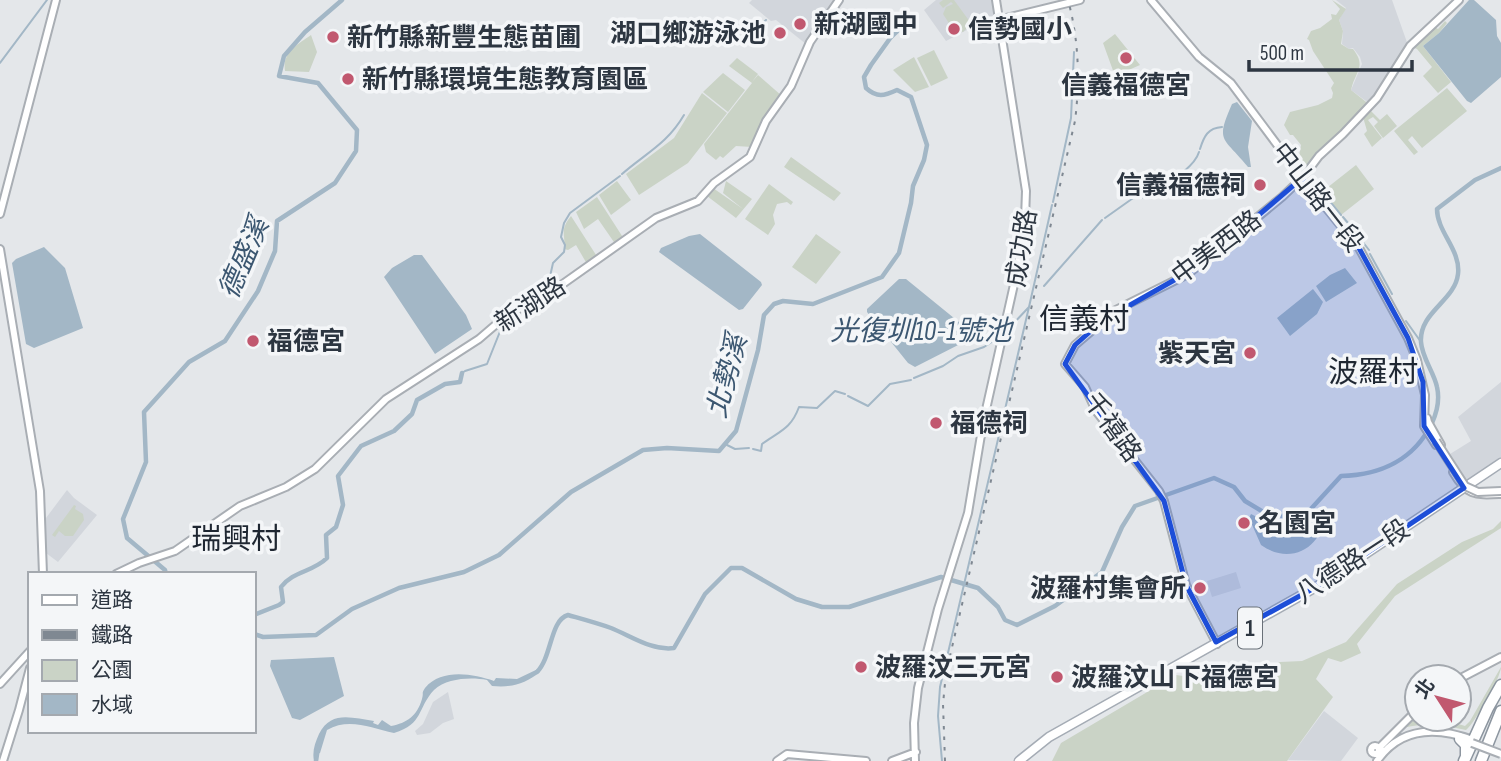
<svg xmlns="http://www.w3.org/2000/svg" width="1501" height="761" viewBox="0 0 1501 761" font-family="'Sofia Sans Condensed','Noto Sans TC',sans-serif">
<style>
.built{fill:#d2d6dc}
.green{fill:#cad3c6}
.water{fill:#a3b7c6}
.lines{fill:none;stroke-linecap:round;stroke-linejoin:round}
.stream{stroke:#a3b7c6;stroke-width:2}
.river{stroke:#a3b7c6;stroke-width:4.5}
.secondary-casing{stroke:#a9aeb4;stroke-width:10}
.primary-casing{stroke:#a5acb5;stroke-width:11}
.highway-casing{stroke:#8d96a0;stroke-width:13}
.secondary{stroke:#fff;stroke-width:6}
.primary{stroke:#fff;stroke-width:8}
.highway{stroke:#fff;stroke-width:10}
.rail{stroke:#7f8892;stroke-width:2;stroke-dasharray:3.5 7;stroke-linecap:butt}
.secondary-bridge-casing{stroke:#a9aeb4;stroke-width:10;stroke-linecap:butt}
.secondary-bridge{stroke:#fff;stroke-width:6}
.marked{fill:#1d4ed8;fill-opacity:0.2;stroke:#1d4ed8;stroke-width:5;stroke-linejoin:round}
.poi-dot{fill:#c1586f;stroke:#f4f6f8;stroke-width:2.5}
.labels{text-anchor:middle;stroke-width:7;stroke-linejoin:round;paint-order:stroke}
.shield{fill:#f4f6f8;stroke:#697078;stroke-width:2}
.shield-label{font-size:24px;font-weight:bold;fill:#2d3641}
.poi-label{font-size:26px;font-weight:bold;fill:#2d3641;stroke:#f4f6f8;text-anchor:start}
.street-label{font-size:26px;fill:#2d3641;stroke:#f4f6f8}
.water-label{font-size:28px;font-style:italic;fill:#3c5771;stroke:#f4f6f8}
.quarter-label{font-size:30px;fill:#1f2732;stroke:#f4f6f8}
</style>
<rect width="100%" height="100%" fill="#e4e7ea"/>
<!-- built -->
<path class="built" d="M752 0H837L806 44 776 20 771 21 749 3Z
M936 0H993L995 15 946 41 924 10Z
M1336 0H1392L1409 48 1370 104 1351 90 1362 64 1360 57 1353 48 1349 49 1342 44 1343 31 1339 20 1346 8Z
M1501 382V458L1467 481 1450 454 1471 441 1458 417Z
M67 490 74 498 97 515 58 562 46 553V518Z
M1236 572 1241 588 1212 597 1207 581Z
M448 692 454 719 443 723 430 733 417 735 415 731 423 724 433 702Z
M1324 711 1358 738 1341 761 1288 760Z"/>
<!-- green -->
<path class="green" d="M943 0H954L973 26H969L963 32 954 31 943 14 946 7 953 4 951 2 943 8 939 3Z
M1332 0 1346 9 1339 20 1343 31 1341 44 1349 49H1353C1367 67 1355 71 1351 90L1370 105 1303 171 1300 162 1292 156 1294 154 1299 157 1301 145 1293 135H1290L1284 125 1290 112 1318 105 1332 98 1333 93 1331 88 1334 83 1313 51 1309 40 1307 39 1311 31 1320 28 1332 19 1331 14 1336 15 1340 9Z
M1445 21 1447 23 1439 33 1423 46 1451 82 1438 93 1423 76 1432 67 1417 49 1410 46 1433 26 1438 29Z
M1115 34 1140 65 1115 76 1103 43Z
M311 35 317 52 309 72 285 71C282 52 297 45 311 35Z
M934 50 948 78 931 86 917 58Z
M914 57 929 87 915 92 893 70Z
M737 58 758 74 752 82 758 75 782 96 763 122 752 147 736 146 723 158 720 156 716 160 706 152 704 144 752 83 729 66Z
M723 73 745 90 728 112 703 92Z
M1447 88 1467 111 1422 148 1412 136 1408 140 1418 152 1414 155 1394 131Z
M702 93 727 113 688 163 639 195 626 174 674 138Z
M1370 110 1380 120 1387 114 1397 126 1383 138 1374 126 1378 122 1373 117 1368 120 1382 138 1372 147 1364 134 1367 131 1363 117Z
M791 157 841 193 834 201 784 167Z
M1356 165 1374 189 1341 215 1323 191Z
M617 181 631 200 611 215 599 195Z
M726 181 752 199 736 218 707 196 713 188 743 209 723 193Z
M769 184 793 202 791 205 787 202 777 204 773 215 775 224 768 235 745 219Z
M597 197 624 239 616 245 598 219 584 229 576 212Z
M571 216 598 258 587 264 576 245 568 250 564 249C566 234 559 231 571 216Z
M816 234 841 252 816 284 792 267Z
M74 505 76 506 75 509 83 514 84 520 73 536H65L59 531 55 537 52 535Z
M1501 521V528L1395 596 1357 644 1361 653 1341 662 1328 658 1316 679 1333 697 1287 761H1052L1061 743 1176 675 1234 683 1280 662 1302 661 1346 642 1397 584 1462 542 1493 529Z
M1501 667C1501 677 1475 723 1466 730 1444 725 1426 722 1403 728L1404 723C1425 716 1444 720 1465 726L1470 721Z"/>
<!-- water -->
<path class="water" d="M1469 0H1474L1496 20 1497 36 1501 43V77L1471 103 1467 101 1423 46 1439 33Z
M1237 102 1252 121 1248 147 1251 167H1248C1223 136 1215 143 1232 104Z
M700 234 761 282 762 285 743 309 739 310 659 252 661 248 689 236Z
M44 247 65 268 83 328 34 348 26 344 12 263 16 259Z
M414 255H422L466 315 472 329 435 354 384 277 392 268Z
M1345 268 1357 283 1326 302 1316 286 1330 275Z
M899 279H906L965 327 970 332 966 341 915 367 908 363 867 312V309Z
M1313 289 1323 302 1317 314 1290 336 1277 318Z
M1325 510C1325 546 1292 567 1261 545L1249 518 1251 514C1279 529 1298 532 1325 510Z
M334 657 344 696 300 720 292 718 270 666 271 660Z
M540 668V672C525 684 511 688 492 686L487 680C471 677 447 678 434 690 417 708 424 724 394 733 371 728 349 717 327 730L320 753 315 754 317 761H314C312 751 315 743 319 734 331 710 352 718 374 721L373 723 378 725 382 720 391 726C407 723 417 716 422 699 424 692 421 694 425 688 442 668 473 674 494 681L496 678 517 679Z"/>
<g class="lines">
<!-- stream -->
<path class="stream" d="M753 33 766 20
M0 63 47 0
M1200 149C1204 136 1208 128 1222 127
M622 174C646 153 667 144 684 115
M1309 176 1341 215
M1053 202 1071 118 1074 52
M1343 217 1353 229
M1105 218 1136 196 1145 198 1149 196C1164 185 1194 169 1199 152
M1355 232 1369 250
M1370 254 1392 294
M1044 286 1102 220
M542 293 549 281 553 263 564 252 565 245 561 237 564 223 570 213 620 176
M1406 321 1421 342
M1012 325 1029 307 1052 205
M462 373 465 371 487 364 501 329 516 314
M914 378 943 366 958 356 984 347 998 338
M848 396 868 406 890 384 911 380
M725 444 735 449 749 448
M753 449 761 451 762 444C780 431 791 429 799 407L817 408 835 391 845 394
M942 761 938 716 940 687 1029 307"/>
<!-- river -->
<path class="river" d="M166 574 165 570 127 538 123 519 146 462 144 412 189 362 225 341 258 291 275 251 277 221 335 183 356 151 357 130 318 83 279 76 284 56 305 32 342 0
M254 615 279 605 283 602 281 587C293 571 313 572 327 558L326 535 336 527 343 505 338 476 361 446 394 431 412 414 417 400 445 384 460 382 462 373
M254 634 263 637 316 635 352 609 399 588 464 572 499 555 571 492 643 450 667 448 719 451 736 431 758 350 764 315 774 304 783 301 813 304 882 277 899 253 911 203 913 186 924 160 927 145 911 97 897 90C884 96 877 98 866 88L864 77 871 65 891 37 909 20
M537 672C552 657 550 620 568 615 582 619 597 623 611 628 631 636 652 651 674 648L705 594 731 568H742L796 599 822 607H849L941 577 978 588 998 607 1005 620 1017 625 1055 606 1102 572 1122 527 1135 506 1214 478 1234 487 1245 501 1265 513 1295 518 1309 511 1341 476C1380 475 1414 460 1432 423 1437 412 1440 400 1437 387 1434 372 1422 358 1421 342 1419 312 1455 301 1458 274 1461 250 1437 232 1437 209L1475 180 1501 168
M316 761 318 748"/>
<defs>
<path id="secondary" d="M1151 0 1199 57 1231 83 1302 178 1359 248 1408 338 1417 360 1425 395 1424 426 1436 445
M998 18 1002 19 1080 0
M0 214 56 0
M0 249 40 491 43 574
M1427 418 1428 422 1441 445
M1453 472C1467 496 1475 495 1501 494
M116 574 139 563 175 551 240 506 286 487 315 469 386 399 479 339 507 315 550 293 656 218 698 201 714 183 750 157 766 121 791 86 810 42 839 0
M1217 644 1186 585 1164 501 1159 491 1096 411 1085 387 1065 364 1075 345 1116 310 1188 274 1282 197 1304 176 1319 156 1343 134 1377 98 1410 46 1459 0
M1459 679 1501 657
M0 684 30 651
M1371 750a4 4 0 1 1 8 0a4 4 0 1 1-8 0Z
M1378 755 1381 746 1417 710
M3 761 19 710 30 668
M777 761 787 754 866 761
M892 761 916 752
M915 761 914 723 918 688 938 609 968 513 983 423 1017 271 1025 219 1026 191 996 0
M1377 761C1401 726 1438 727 1473 740"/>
<path id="primary" d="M1019 761 1049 737 1316 587 1501 463"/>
<path id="highway" d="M1460 739 1466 745V756
M1464 761 1488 708 1501 685
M1481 761 1501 711"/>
</defs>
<!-- secondary casing -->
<use href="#secondary" class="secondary-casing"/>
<!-- primary casing -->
<use href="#primary" class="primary-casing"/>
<!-- highway casing -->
<use href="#highway" class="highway-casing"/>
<!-- secondary -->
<use href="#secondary" class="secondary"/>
<!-- primary -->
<use href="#primary" class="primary"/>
<!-- highway -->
<use href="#highway" class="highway"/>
<!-- rail -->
<path class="rail" d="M945 761 943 704 946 673 1075 121C1080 81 1079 40 1068 0"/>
<defs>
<path id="secondary-bridge" d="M1436 441 1465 486 1478 492 1501 491
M1472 743 1501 754"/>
</defs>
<!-- secondary-bridge casing -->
<use href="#secondary-bridge" class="secondary-bridge-casing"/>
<!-- secondary-bridge -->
<use href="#secondary-bridge" class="secondary-bridge"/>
</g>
<!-- marked area -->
<path class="marked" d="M1302 178 1359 248 1408 338 1423 382 1424 426 1464 488 1316 587 1216 642 1186 585 1164 501 1065 364 1075 345 1102 321 1199 266Z"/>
<!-- markers -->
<g class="poi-dot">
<circle cx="800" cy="24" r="7"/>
<circle cx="954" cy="29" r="7"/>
<circle cx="780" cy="33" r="7"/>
<circle cx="333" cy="37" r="7"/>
<circle cx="1126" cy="58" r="7"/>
<circle cx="348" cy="79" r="7"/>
<circle cx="1260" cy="185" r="7"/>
<circle cx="253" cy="341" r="7"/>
<circle cx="1250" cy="353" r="7"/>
<circle cx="936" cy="423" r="7"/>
<circle cx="1244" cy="523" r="7"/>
<circle cx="1200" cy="588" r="7"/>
<circle cx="861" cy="667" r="7"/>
<circle cx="1057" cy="677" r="7"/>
</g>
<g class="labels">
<!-- shield labels -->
<rect class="shield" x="1238" y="607.5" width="24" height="41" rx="5"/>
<g class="shield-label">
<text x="1250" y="636">1</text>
</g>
<!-- poi labels -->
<g class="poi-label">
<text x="814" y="33">新湖國中</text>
<text x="968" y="38">信勢國小</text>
<text x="766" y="42" text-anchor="end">湖口鄉游泳池</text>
<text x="347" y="46">新竹縣新豐生態苗圃</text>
<text x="362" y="88">新竹縣環境生態教育園區</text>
<text x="1126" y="94" text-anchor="middle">信義福德宮</text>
<text x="1246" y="194" text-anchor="end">信義福德祠</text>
<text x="267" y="350">福德宮</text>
<text x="1236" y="362" text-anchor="end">紫天宮</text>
<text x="950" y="432">福德祠</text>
<text x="1258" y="532">名園宮</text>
<text x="1186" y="597" text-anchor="end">波羅村集會所</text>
<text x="875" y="676">波羅汶三元宮</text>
<text x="1071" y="686">波羅汶山下福德宮</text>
</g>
<!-- street labels -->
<g class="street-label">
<text transform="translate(1318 197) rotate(52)" y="9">中山路一段</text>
<text transform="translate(1216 247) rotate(-37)" y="9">中美西路</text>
<text transform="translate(1021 248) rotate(-81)" y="9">成功路</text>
<text transform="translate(530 304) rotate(-33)" y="9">新湖路</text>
<text transform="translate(1113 427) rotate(54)" y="9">千禧路</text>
<text transform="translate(1352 561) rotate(-33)" y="9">八德路一段</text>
</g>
<!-- water labels -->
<g class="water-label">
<text transform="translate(243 258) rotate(-67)" y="10">德盛溪</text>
<text x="921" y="340">光復圳10-1號池</text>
<text transform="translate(726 376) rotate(-75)" y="10">北勢溪</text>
</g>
<!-- quarter labels -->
<g class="quarter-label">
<text x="1084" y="329">信義村</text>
<text x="1373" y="382">波羅村</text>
<text x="236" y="549">瑞興村</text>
</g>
</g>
<!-- legend -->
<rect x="28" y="572" width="228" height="161" fill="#f4f6f8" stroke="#a4a9af" stroke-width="2"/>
<rect x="42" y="595" width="35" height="10" fill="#ffffff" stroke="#a4a9af" stroke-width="2"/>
<text x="91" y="607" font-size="21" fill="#2d3641">道路</text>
<rect x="42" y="630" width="35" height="10" fill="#7f8892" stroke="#a4a9af" stroke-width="2"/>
<text x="91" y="642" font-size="21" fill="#2d3641">鐵路</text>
<rect x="42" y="660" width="35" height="21" fill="#cad3c6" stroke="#a4a9af" stroke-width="2"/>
<text x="91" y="677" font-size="21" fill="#2d3641">公園</text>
<rect x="42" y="694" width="35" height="21" fill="#a3b7c6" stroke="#a4a9af" stroke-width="2"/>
<text x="91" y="712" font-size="21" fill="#2d3641">水域</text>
<!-- north arrow -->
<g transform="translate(1438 698) rotate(306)"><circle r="33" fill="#f4f6f8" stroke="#a4a9af" stroke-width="2"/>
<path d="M0-5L12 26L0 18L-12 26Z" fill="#c1586f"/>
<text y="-10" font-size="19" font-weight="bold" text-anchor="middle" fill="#2d3641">北</text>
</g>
<!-- scale -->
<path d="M1249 60v10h163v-10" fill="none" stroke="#2d3641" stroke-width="3.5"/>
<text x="1260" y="60" font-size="21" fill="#2d3641" stroke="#f4f6f8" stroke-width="5" paint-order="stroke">500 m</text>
</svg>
